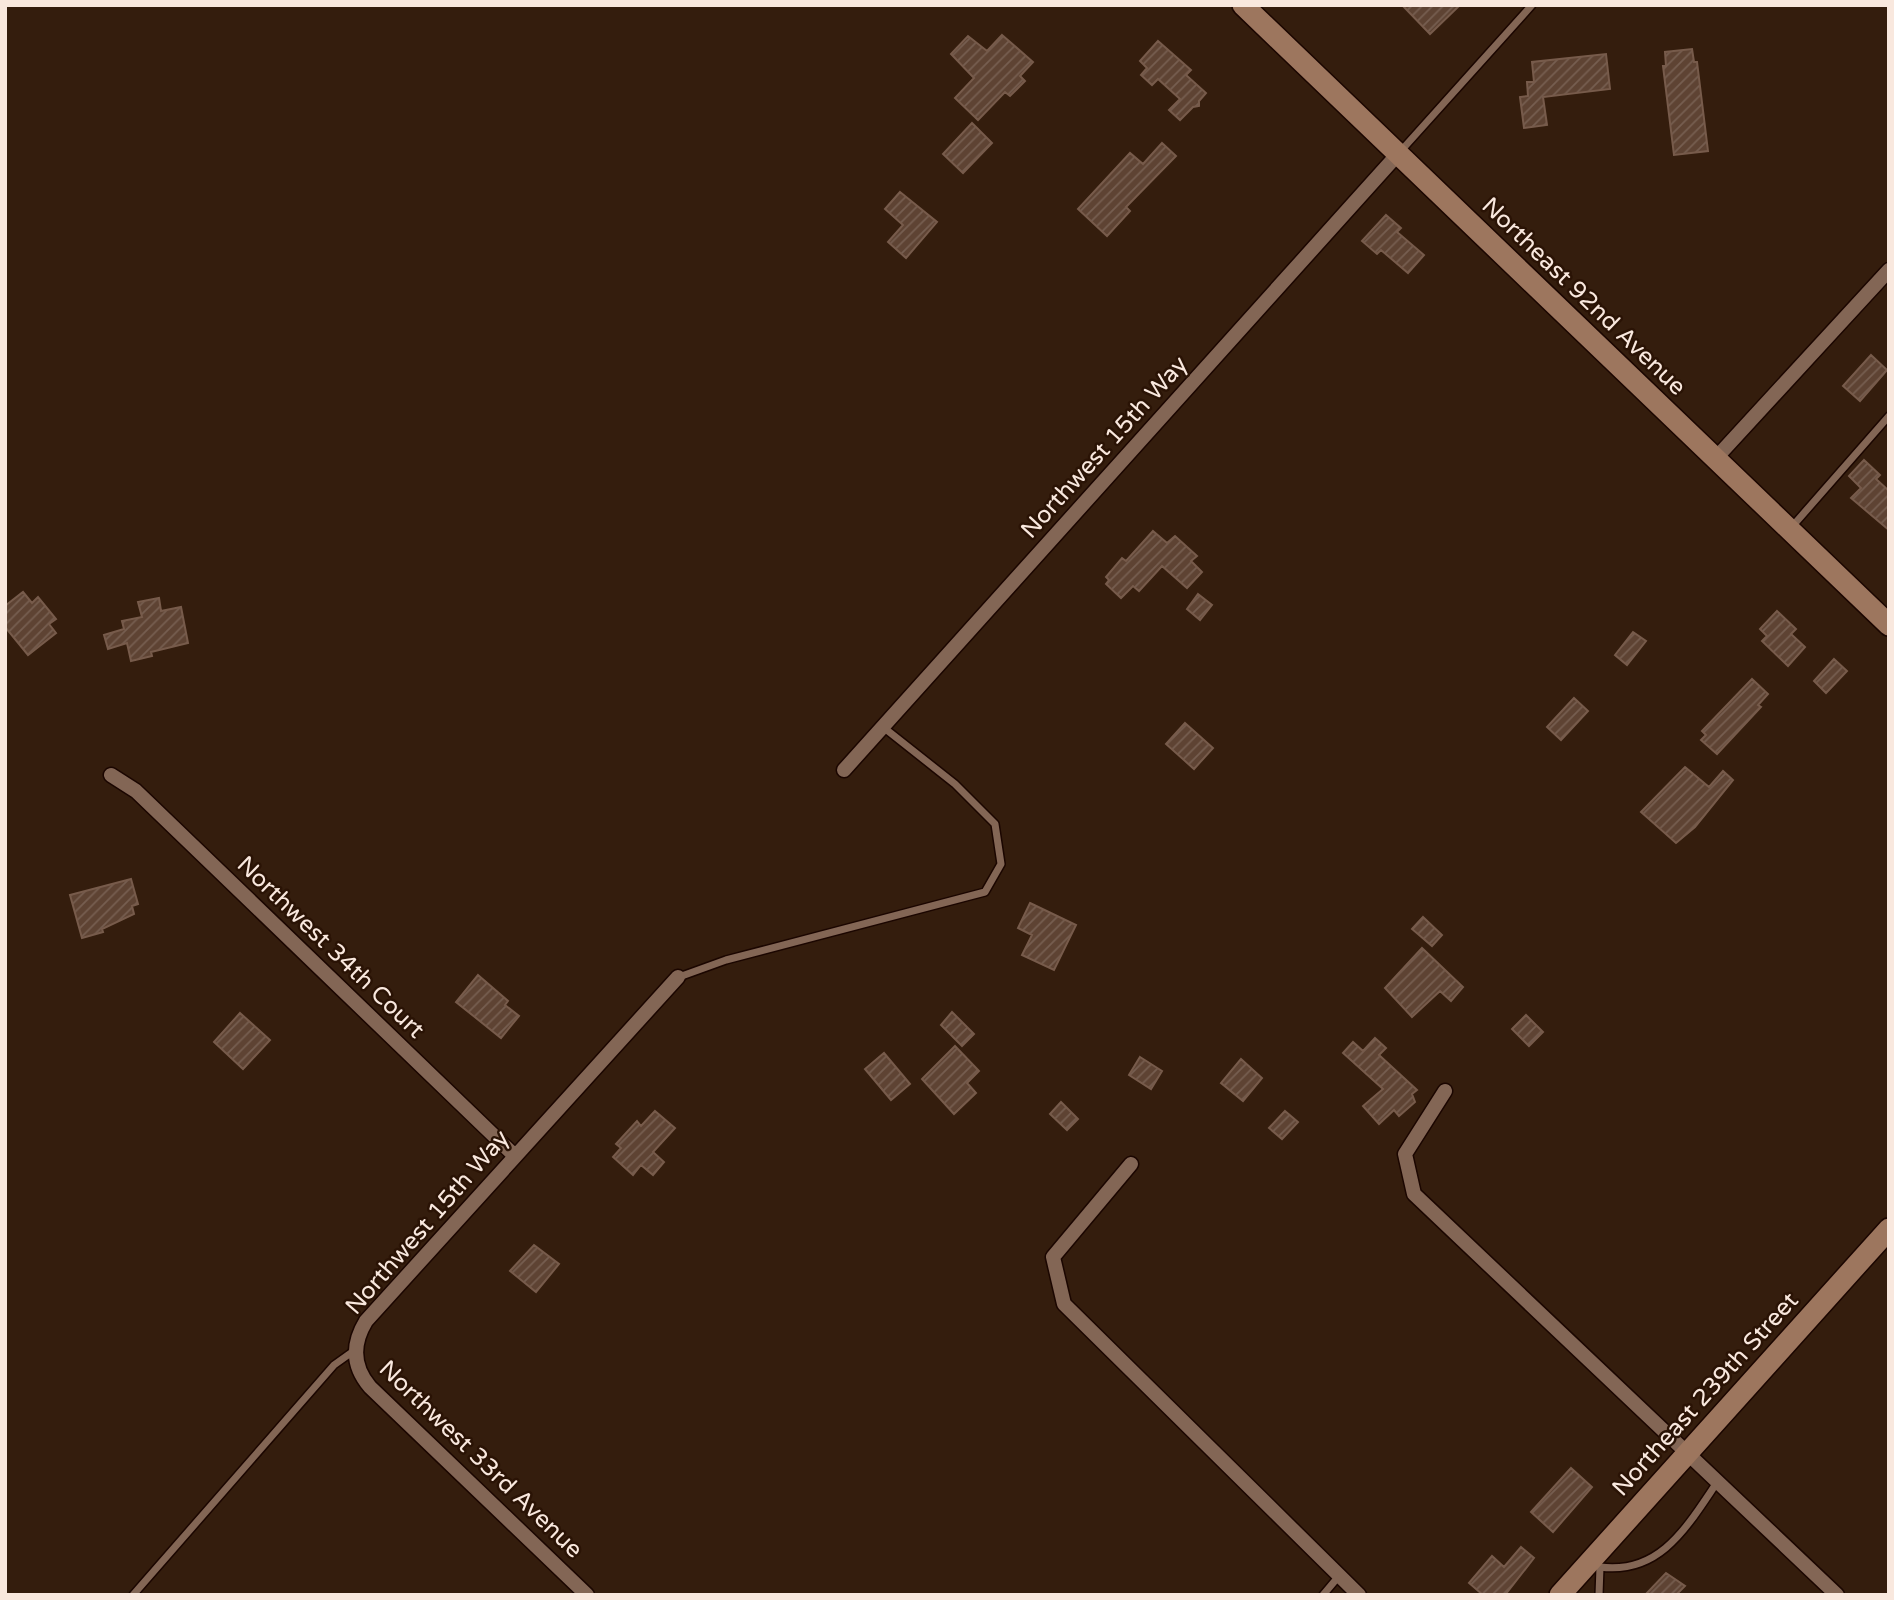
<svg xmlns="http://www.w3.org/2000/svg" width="1894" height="1600" viewBox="0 0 1894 1600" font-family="'Varela Round',sans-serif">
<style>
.building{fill:url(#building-hatch);stroke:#775b4b;stroke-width:2}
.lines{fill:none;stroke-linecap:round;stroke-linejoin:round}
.lane-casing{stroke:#1b0600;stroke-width:10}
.street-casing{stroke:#1b0600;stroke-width:17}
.secondary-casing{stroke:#1b0600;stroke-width:24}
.lane{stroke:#836655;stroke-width:7}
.street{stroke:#836655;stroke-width:14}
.secondary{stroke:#9d765e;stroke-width:21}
.labels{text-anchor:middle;stroke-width:5;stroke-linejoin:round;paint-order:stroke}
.street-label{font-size:24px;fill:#f9e8de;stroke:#2a1305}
</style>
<defs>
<pattern id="building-hatch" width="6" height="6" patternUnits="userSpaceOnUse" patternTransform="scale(1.75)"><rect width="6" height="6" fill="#5e4333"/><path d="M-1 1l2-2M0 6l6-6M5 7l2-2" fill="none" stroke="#765e50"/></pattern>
</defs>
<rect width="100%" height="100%" fill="#341d0d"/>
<!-- building -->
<path class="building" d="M1402 5H1460L1430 34Z
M1002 35 1033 62 1020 76 1025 81 1010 96 1005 92 978 120 955 98 974 78 951 54 968 36 987 51Z
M1158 41 1191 70 1186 75 1206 93 1199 101V106L1193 107 1180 120 1169 110 1180 99 1158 79 1152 85 1141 75 1147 68 1140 61Z
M1692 49 1694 62H1697L1708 151 1674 155 1663 66H1666L1665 52Z
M1606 54 1610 89 1543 97 1547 125 1524 128 1520 97 1528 96 1527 82H1534L1532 62Z
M972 123 992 143 963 173 943 154Z
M1162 143 1176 156 1126 207 1130 211 1107 236 1078 209 1130 153 1143 164Z
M900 192 937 222 906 258 888 242 903 225 885 209Z
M1386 215 1401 228 1397 232 1424 255 1408 273 1381 250 1377 254 1362 241Z
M1871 355 1887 370 1860 401 1843 386Z
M1864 460 1880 475 1876 479 1889 491V530L1851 498 1861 488 1849 476Z
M1153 531 1167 543 1175 536 1197 556 1191 561 1202 572 1187 588 1162 566 1139 591 1133 586 1121 598 1106 584 1109 580 1106 577 1122 558 1126 561Z
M23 592 32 603 38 597 56 619 49 624 56 633 28 655 5 627V606Z
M1198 594 1212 605 1200 620 1187 609Z
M159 598 161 611 181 607 188 643 151 652 152 656 131 661 127 643 108 649 104 635 124 629 122 621 142 617 138 602Z
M1777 611 1796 629 1791 634 1805 647 1788 666 1762 641 1767 636 1760 629Z
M1633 632 1646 641 1627 665 1615 655Z
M1834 659 1847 671 1826 693 1814 681Z
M1752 679 1768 694 1758 705 1761 707 1717 754 1701 740 1706 735 1702 731Z
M1574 698 1588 711 1561 740 1547 727Z
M1185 723 1213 748 1194 769 1166 744Z
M1685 767 1709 787 1723 771 1733 780 1695 827 1676 843 1641 812Z
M131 879 138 904 132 906 134 914 102 929 103 932 82 938 70 895Z
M1030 903 1076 925 1054 970 1022 955 1032 935 1018 928Z
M1423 917 1442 935 1432 946 1412 929Z
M1422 948 1463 987 1451 1001 1440 991 1412 1017 1385 988Z
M478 975 508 1001 505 1005 519 1016 501 1038 456 1002Z
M952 1012 974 1034 962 1046 941 1025Z
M240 1013 270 1040 243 1069 214 1042Z
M1526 1015 1543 1032 1529 1046 1512 1029Z
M1375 1038 1386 1048 1379 1055 1417 1090 1412 1094 1415 1102 1399 1116 1394 1110 1379 1124 1363 1106 1383 1089 1343 1053 1353 1042 1363 1051Z
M955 1046 979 1071 967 1083 976 1093 954 1114 922 1079Z
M884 1053 910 1084 891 1100 865 1069Z
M1140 1057 1162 1071 1151 1089 1129 1075Z
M1241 1059 1262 1078 1243 1101 1221 1083Z
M1061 1102 1078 1119 1067 1130 1050 1114Z
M655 1111 675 1128 653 1152 664 1162 653 1175 641 1165 633 1175 613 1157 621 1148 616 1144 637 1121 641 1126Z
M1285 1111 1298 1122 1282 1139 1269 1128Z
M534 1245 559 1264 536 1292 510 1271Z
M1571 1468 1592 1487 1553 1532 1531 1512Z
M1521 1547 1534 1558 1505 1595H1483L1469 1583 1492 1556 1504 1567Z
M1666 1573 1685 1586 1676 1595H1645Z"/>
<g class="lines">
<defs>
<path id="lane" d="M1399 153 1532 5
M1790 529 1889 416
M679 977 726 960 985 892 1001 864 995 824 955 784 883 727
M1597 1564 1600 1567 1599 1595
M1600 1567C1661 1575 1688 1525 1718 1481
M133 1595 334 1365 355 1350
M1323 1595 1339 1576"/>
<path id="street" d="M1716 458 1889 270
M844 770 1398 154
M111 775 136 791 515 1156
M1445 1091 1405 1154 1414 1194 1837 1595
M1131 1164 1053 1257 1064 1304 1359 1595
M587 1595 370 1387C352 1366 352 1344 366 1321L678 977"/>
<path id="secondary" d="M1243 5 1889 625
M1560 1595 1889 1229"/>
</defs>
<!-- lane casing -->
<use href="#lane" class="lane-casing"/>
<!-- street casing -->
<use href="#street" class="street-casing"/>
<!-- secondary casing -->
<use href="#secondary" class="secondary-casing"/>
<!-- lane -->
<use href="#lane" class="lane"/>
<!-- street -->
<use href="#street" class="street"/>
<!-- secondary -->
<use href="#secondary" class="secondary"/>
</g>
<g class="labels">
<!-- street labels -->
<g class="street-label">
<text transform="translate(1584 296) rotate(44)" y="8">Northeast 92nd Avenue</text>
<text transform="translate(1104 447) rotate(-48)" y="8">Northwest 15th Way</text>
<text transform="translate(331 947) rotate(44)" y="8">Northwest 34th Court</text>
<text transform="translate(427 1222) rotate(-49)" y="8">Northwest 15th Way</text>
<text transform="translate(1705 1394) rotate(-48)" y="8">Northeast 239th Street</text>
<text transform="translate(481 1459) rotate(44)" y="8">Northwest 33rd Avenue</text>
</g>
</g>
<!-- border -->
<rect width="1894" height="1600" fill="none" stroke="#f9e8de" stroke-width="14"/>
</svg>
